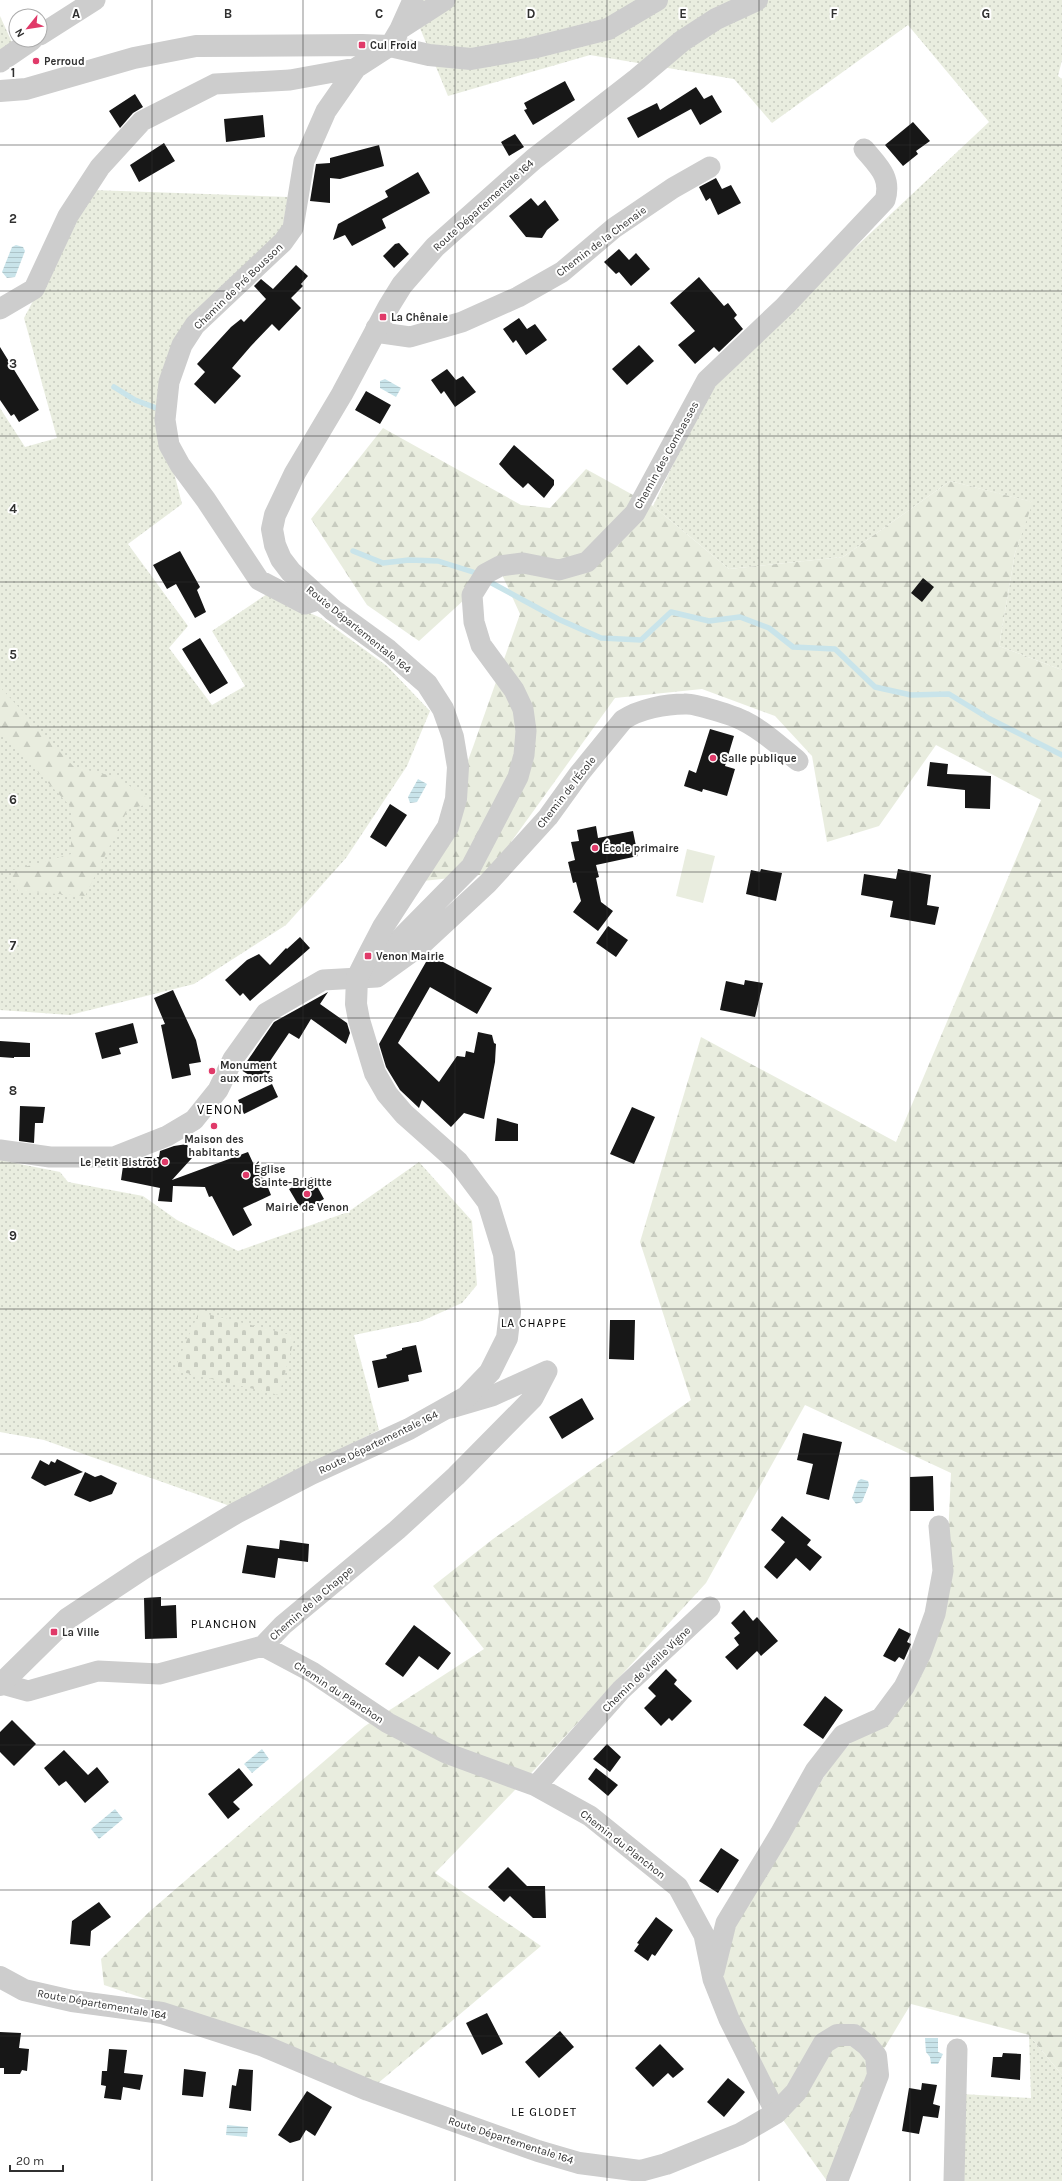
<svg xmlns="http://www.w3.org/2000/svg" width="1062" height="2181" viewBox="0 0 1062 2181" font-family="Karla,sans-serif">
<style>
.grass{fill:url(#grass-dots)}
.forest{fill:url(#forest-firs)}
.cemetery{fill:url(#cemetery-stones)}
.pitch{fill:#e9eddf}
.water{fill:url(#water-rules)}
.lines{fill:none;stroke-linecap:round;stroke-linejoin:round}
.stream{stroke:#c9e4ea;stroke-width:5.5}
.building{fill:#171717}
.minor{stroke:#cdcdcd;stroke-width:21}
.tertiary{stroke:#cdcdcd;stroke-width:22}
.grid{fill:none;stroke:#303030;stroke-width:1;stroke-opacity:0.55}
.poi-dot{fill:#e03a69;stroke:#fff;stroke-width:1.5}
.labels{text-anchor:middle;stroke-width:4;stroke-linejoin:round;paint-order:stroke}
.poi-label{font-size:11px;font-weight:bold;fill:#303030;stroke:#fff;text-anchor:start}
.street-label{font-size:11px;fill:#303030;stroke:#fff}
.neighbourhood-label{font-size:12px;letter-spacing:1px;fill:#000;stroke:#fff}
.quarter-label{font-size:13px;letter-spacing:1px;fill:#000;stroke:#fff}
.grid-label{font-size:13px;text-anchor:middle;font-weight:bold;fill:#303030;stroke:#fff;stroke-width:4;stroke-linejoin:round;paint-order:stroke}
</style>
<defs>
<pattern id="grass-dots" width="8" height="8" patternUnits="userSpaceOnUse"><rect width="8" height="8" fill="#e9eddf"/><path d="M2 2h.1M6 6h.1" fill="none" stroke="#c8ccc0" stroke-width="1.8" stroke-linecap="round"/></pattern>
<pattern id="forest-firs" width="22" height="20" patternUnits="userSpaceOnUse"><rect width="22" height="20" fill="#e9eddf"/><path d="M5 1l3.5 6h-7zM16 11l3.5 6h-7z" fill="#c8ccc0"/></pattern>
<pattern id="cemetery-stones" width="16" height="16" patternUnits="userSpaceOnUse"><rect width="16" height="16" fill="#e9eddf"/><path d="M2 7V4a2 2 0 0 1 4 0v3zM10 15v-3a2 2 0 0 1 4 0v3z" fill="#c8ccc0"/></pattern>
<pattern id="water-rules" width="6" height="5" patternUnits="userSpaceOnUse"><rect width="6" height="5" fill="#c9e4ea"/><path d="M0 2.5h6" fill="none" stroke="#adc4c9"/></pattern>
</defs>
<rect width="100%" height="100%" fill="#fff"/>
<!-- grass -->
<path class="grass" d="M422 0H1062V60L1058 76 1062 79V670L999 646 1015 553 1032 502 950 481 843 557 729 569 653 506 714 380 989 122 908 25 772 123 734 79 590 55 448 96 415 16Z
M0 16 15 49 0 53Z
M92 190 288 197 283 226 259 255 185 331 158 410 182 504 128 544 188 626 169 648 212 705 245 686 212 631 267 594 321 618 387 666 430 711 407 766 346 858 286 925 194 984 70 1015 0 1010V408L25 447 57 438 24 318Z
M0 1160 60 1172 68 1182 143 1196 177 1220 238 1251 348 1212 419 1162 472 1221 477 1285 462 1303 422 1321 354 1335 379 1430 230 1506 44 1440 0 1432Z
M1029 2035 1062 2075V2181H961L962 2094 1031 2098Z"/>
<!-- forest -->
<path class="forest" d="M383 428 521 505 550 508 586 469 653 506 729 569 843 557 950 481 1033 502 1015 553 999 646 1062 670V2075L1029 2035 911 2004 867 2077 827 2181 783 2120 722 1987 728 1937 831 1765 856 1737 890 1722 945 1602 951 1473 805 1405 706 1583 537 1767 435 1873 541 1946 377 2084 304 2052 104 1985 101 1959 149 1912 365 1726 484 1649 433 1586 493 1539 691 1400 640 1242 701 1037 896 1142 1041 800 936 745 879 826 827 842 812 756 775 716 702 689 615 698 488 874 423 881 473 747 520 614 499 568 419 641 367 605 311 519Z
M0 687 74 767 117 777 154 803 128 809 85 896 18 891 10 871 71 854V807L0 732Z"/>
<!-- cemetery -->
<path class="cemetery" d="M199 1312 295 1336 279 1395 174 1370Z"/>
<!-- pitch -->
<path class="pitch" d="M687 849 715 856 703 903 676 896Z"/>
<!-- water -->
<path class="water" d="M16 245 23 247 25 251 15 277 7 278 2 272 12 247Z
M385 379 401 388 396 397 380 388V381Z
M418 779 427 784 417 802 410 803 408 797Z
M861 1479 868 1481 869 1485 862 1502 856 1504 852 1498 858 1481Z
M262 1749 269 1759 252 1773 244 1764Z
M115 1809 123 1819 99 1839 91 1829Z
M925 2038H938V2052L943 2054 938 2064H931L930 2057 926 2052Z
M227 2125 248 2127 247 2137 226 2135Z"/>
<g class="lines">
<!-- stream -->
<path class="stream" d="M114 387 135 400 159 409
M353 551 383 563 409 560 438 561 473 572
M488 581 558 619 601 638 641 640 671 612 709 621 740 617 769 628 793 647 835 649 875 687 911 695 949 694 990 719 1062 755"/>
</g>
<!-- building -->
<path class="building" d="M565 81 575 100 533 125 524 110 527 109 524 103Z
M696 87 704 99 712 95 722 112 700 125 691 109 638 138 627 118 657 103 660 110Z
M135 94 143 107 133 113 120 128 109 111Z
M263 115 265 137 226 142 224 119Z
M913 122 930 141 916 151 918 154 903 166 885 145Z
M515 134 524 147 509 156 501 142Z
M164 143 175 161 139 182 130 165Z
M379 145 384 166 340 179 330 178V203L310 201 316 164 330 163V158Z
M418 172 430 193 382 219 386 228 352 246 345 235 333 240 338 224 388 197 385 191Z
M716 178 722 189 731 185 741 203 718 215 710 198 706 201 699 187Z
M531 198 538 206 545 200 559 220 547 230 542 238 526 237 509 216Z
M399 243 409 254 394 268 383 256 395 244Z
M619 249 629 260 636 253 650 269 631 286 619 272 616 274 604 262Z
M296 265 308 276 301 284 303 286 291 298 301 308 279 331 272 324 251 346 232 368 241 376 215 404 194 384 205 372 197 364 231 327 241 319 244 322 266 299 254 286 261 279 273 289Z
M699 277 724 306 728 303 737 315 734 318 743 329 719 352 714 347 695 364 678 345 695 331 670 303Z
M519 318 527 329 535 324 547 340 526 355 516 340 513 343 503 329Z
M639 345 654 361 627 385 612 369Z
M0 347 39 410 19 422 14 414 11 416 0 400Z
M447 369 456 380 463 376 476 392 455 407 444 391 441 394 431 380Z
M366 391 391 405 380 424 355 410Z
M514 445 554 480V485L544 498 528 483 523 488 511 477 499 464Z
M180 551 200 587 197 590 206 612 195 618 176 584 167 589 153 565Z
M923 578 934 587 922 602 911 593Z
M200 638 228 683 210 694 182 649Z
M710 729 734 736 725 766 735 769 727 796 703 789 702 792 684 786 689 770 696 773Z
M930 762 948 764 947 774 991 776 990 809 965 808V790L927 786Z
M390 804 407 815 386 847 370 837Z
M596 826 598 838 633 831 638 856 596 865 599 877 596 878 601 902 613 911 598 931 573 912 581 901 576 882 573 883 568 862 575 860 571 842 579 841 577 830Z
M761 869 782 873 776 901 746 894 751 870 760 872Z
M898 869 931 875 927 905 939 907 935 925 890 917 893 901 861 895 864 874 896 879Z
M608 926 628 940 616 957 596 943Z
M300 937 310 948 250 1001 243 993 240 996 225 980 247 960 259 954 270 965 286 948 287 949Z
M430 955 492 988 477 1014 430 987 398 1043 439 1082 457 1056 465 1057 466 1051 474 1053 478 1032 492 1035 494 1043 496 1044 495 1062 484 1119 464 1113 451 1127 422 1100 419 1108 400 1090 386 1067 379 1044Z
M745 980 763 983 755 1017 720 1010 726 981 744 985Z
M173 990 196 1040 201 1062 189 1064 191 1075 172 1079 161 1025 165 1024 154 998Z
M328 992 320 1004 347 1023 350 1033 346 1044 311 1019 299 1039 289 1033 268 1064 273 1067 262 1083 241 1070 274 1022Z
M133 1023 138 1043 119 1048 121 1054 102 1059 95 1033Z
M0 1041 30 1043V1057H14V1058L0 1057Z
M272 1084 278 1097 244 1114 238 1100Z
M20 1106 45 1107 43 1123H35L34 1143 19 1141Z
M632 1107 655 1117 634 1164 610 1154Z
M497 1118 518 1124V1141H495Z
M187 1144 192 1158 172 1180 248 1152 254 1165 258 1163 271 1195 243 1208 252 1225 233 1236 212 1196 209 1197 205 1187 173 1186 172 1202 158 1201 160 1188 121 1180 123 1166 146 1157H159L160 1151 174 1146Z
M312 1177 324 1199 302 1211 289 1189Z
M610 1320H635L634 1360 609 1359Z
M416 1345 422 1372 408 1375 409 1381 378 1388 372 1361 387 1358 386 1355 402 1350V1348Z
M582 1398 594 1419 562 1439 549 1417Z
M803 1433 842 1442 829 1500 806 1494 813 1464 797 1460Z
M57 1459 83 1472 45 1486 31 1478 40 1460 49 1465 51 1461 55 1463Z
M85 1472 95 1477 101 1475 117 1483 112 1494 90 1502 74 1495Z
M933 1476 934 1511H910V1477Z
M782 1516 811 1540 807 1545 822 1557 810 1571 796 1558 777 1579 764 1567 785 1542 771 1530Z
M280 1540 309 1544 308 1562 278 1558 275 1578 242 1573 247 1545 279 1549Z
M161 1597V1606L176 1605 177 1638 145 1639 144 1598Z
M744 1610 753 1621 757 1617 778 1641 761 1656 757 1651 737 1670 725 1657 739 1645 734 1638 740 1633 731 1623Z
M414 1625 451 1653 438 1670 419 1656 403 1677 385 1664Z
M899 1628 911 1634 907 1642 911 1644 904 1660 899 1657 895 1662 883 1656Z
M666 1669 677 1680 674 1684 692 1701 672 1721 669 1718 661 1726 644 1708 656 1696 648 1688Z
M825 1696 843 1710 823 1739 803 1725Z
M12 1720 36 1744 14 1766 0 1752V1732Z
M607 1744 621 1757 610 1772 593 1759Z
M64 1750 88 1775 97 1767 109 1782 85 1803 66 1781 59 1786 44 1768Z
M239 1768 253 1785 233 1802 240 1809 228 1819 208 1794Z
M596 1768 618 1785 608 1796 588 1779Z
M721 1848 739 1860 718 1893 699 1881Z
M508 1867 527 1886H545L546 1918H533L510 1896 504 1902 488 1887Z
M99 1902 111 1917 91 1931 90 1946 70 1944 72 1921Z
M656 1917 673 1930 655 1956 652 1954 648 1961 634 1951 639 1944 637 1943Z
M487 2013 503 2044 482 2055 466 2023Z
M560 2031 574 2047 539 2078 525 2062Z
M0 2032 21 2033 19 2048 29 2049 27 2071 22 2070 20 2074H4V2068H0Z
M660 2044 684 2069 673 2078 668 2073 653 2087 635 2068Z
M109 2049 127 2050 124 2073 143 2075 140 2090 123 2087 121 2100 104 2098 106 2086 101 2085 102 2071H107Z
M1003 2053 1021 2054 1020 2080 991 2077 993 2057H1002Z
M184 2069 206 2072 203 2097 182 2095Z
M239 2069 253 2070 251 2111 229 2108 232 2085 236 2086Z
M728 2078 745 2092 724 2117 707 2102Z
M922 2083 937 2085 933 2104 940 2106 938 2118 923 2116 919 2134 902 2131 909 2088 921 2090Z
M307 2091 332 2107 315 2136 306 2130 300 2140 290 2143 278 2135Z"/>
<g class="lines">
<!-- minor -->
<path class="minor" d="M400 29 445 0
M40 35 95 0
M0 62 32 40
M0 309 34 289 68 216 100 167 142 121 215 84 290 80 356 68
M376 328 382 333 410 337 462 322 518 297 562 272 614 228 673 188 710 167
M321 599 305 604 259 580 206 500 180 465 169 445 165 420 169 382 182 345 195 325 283 242 293 228 304 161 326 111 356 68 390 46 400 29 413 0
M377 977 394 945 471 867 518 777 524 755 526 731 523 709 514 690 481 645 474 622 472 595 485 574 500 566 523 563 559 570 587 562 635 513 707 380 785 306 885 200C892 177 878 166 864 149
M0 1150 50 1157H114L167 1136 194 1120 218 1090 233 1059 266 1013 323 980 377 977 420 946 488 883 548 817 579 774 623 720C639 709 666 704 685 704 694 703 735 716 744 721 764 731 781 747 798 761
M451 1408 492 1396 547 1371
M263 1646 312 1672 388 1723 446 1753 536 1786 590 1816 678 1887 704 1935 713 1979 729 2019 776 2113
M2 1684 28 1691 98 1671 159 1674 263 1646 283 1625 397 1530 456 1476 533 1398 547 1371
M536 1786 621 1690 710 1607
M714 1972 726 1923 780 1834 815 1771 843 1735 881 1718 904 1687 921 1653 935 1614 943 1571 939 1526
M954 2181 957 2049"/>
<!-- tertiary -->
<path class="tertiary" d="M0 91 26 89 134 58 196 46 362 45 390 46 429 55 471 59 532 48 608 29 657 0
M0 1685 67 1619 144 1568 236 1513 311 1474 409 1429 466 1397 490 1372 507 1338 510 1312 504 1254 488 1202 458 1162 404 1114 387 1094 375 1073 359 1020 356 1004 357 978 368 956 383 927 448 827 456 799 458 767 453 737 443 709 427 684 388 650 333 610 291 572 281 559 275 545 272 529 275 515 295 473 342 394 389 306 402 285 435 247 534 159 637 79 682 41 716 19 757 0
M0 1977 24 1990 72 2001 162 2013 264 2046 368 2090 538 2151 579 2163 640 2171 666 2164 740 2134 776 2113 796 2092 824 2043 837 2035H854L867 2045 876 2056 878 2075 837 2181"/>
</g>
<!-- grid -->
<path class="grid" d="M152 0V2181M303 0V2181M455 0V2181M607 0V2181M759 0V2181M910 0V2181M0 145H1062M0 291H1062M0 436H1062M0 582H1062M0 727H1062M0 872H1062M0 1018H1062M0 1163H1062M0 1309H1062M0 1454H1062M0 1599H1062M0 1745H1062M0 1890H1062M0 2036H1062"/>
<!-- markers -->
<g class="poi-dot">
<rect x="358" y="41" width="8" height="8" rx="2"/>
<circle cx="36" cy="61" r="4"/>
<rect x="379" y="313" width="8" height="8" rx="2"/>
<circle cx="713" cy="758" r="4"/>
<circle cx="595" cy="848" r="4"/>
<rect x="364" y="952" width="8" height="8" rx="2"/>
<circle cx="212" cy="1071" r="4"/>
<circle cx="214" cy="1126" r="4"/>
<circle cx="165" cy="1162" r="4"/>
<circle cx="246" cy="1175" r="4"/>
<circle cx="307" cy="1194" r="4"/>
<rect x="50" y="1628" width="8" height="8" rx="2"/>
</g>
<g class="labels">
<!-- poi labels -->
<g class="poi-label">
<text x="370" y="49">Cul Froid</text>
<text x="44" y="65">Perroud</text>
<text x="391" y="321">La Chênaie</text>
<text x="721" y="762">Salle publique</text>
<text x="603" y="852">École primaire</text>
<text x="376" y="960">Venon Mairie</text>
<text x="220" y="1069">Monument<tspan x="220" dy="13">aux morts</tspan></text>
<text x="214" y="1143" text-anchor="middle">Maison des<tspan x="214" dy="13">habitants</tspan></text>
<text x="157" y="1166" text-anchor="end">Le Petit Bistrot</text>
<text x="254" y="1173">Église<tspan x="254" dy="13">Sainte-Brigitte</tspan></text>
<text x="307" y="1211" text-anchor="middle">Mairie de Venon</text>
<text x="62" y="1636">La Ville</text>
</g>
<!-- street labels -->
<g class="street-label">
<text transform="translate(483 205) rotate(-42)" y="4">Route Départementale 164</text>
<text transform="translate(601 241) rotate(-37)" y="4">Chemin de la Chenaie</text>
<text transform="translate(238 286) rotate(-44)" y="4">Chemin de Pré Bousson</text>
<text transform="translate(666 455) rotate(-61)" y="4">Chemin des Combasses</text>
<text transform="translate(359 629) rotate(39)" y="4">Route Départementale 164</text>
<text transform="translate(566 792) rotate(-52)" y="4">Chemin de l'École</text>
<text transform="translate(378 1442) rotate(-26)" y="4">Route Départementale 164</text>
<text transform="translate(311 1603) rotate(-41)" y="4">Chemin de la Chappe</text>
<text transform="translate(646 1669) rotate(-44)" y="4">Chemin de Vieille Vigne</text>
<text transform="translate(339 1692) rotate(33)" y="4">Chemin du Planchon</text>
<text transform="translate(623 1844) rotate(38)" y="4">Chemin du Planchon</text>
<text transform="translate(102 2004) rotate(10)" y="4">Route Départementale 164</text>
<text transform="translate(511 2140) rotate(18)" y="4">Route Départementale 164</text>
</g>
<!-- neighbourhood labels -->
<g class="neighbourhood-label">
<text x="534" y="1327">LA CHAPPE</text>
<text x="224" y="1628">PLANCHON</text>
<text x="544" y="2116">LE GLODET</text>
</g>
<!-- quarter labels -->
<g class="quarter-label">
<text x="220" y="1114">VENON</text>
</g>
</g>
<g class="grid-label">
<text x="76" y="18">A</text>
<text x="228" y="18">B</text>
<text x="379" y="18">C</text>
<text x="531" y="18">D</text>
<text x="683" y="18">E</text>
<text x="834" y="18">F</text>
<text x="986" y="18">G</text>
<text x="13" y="77">1</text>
<text x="13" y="223">2</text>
<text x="13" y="368">3</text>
<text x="13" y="513">4</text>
<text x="13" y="659">5</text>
<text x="13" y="804">6</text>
<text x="13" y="950">7</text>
<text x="13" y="1095">8</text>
<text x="13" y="1240">9</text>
</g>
<!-- north arrow -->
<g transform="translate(28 28) rotate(240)"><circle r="19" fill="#ffffff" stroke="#acacac"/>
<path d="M0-3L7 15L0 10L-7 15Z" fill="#e03a69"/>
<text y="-6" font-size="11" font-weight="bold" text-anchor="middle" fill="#303030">N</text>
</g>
<!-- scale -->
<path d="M10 2165v6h53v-6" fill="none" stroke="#303030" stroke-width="2"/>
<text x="16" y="2165" font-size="12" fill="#303030" stroke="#ffffff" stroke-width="3" paint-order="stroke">20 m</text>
</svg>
